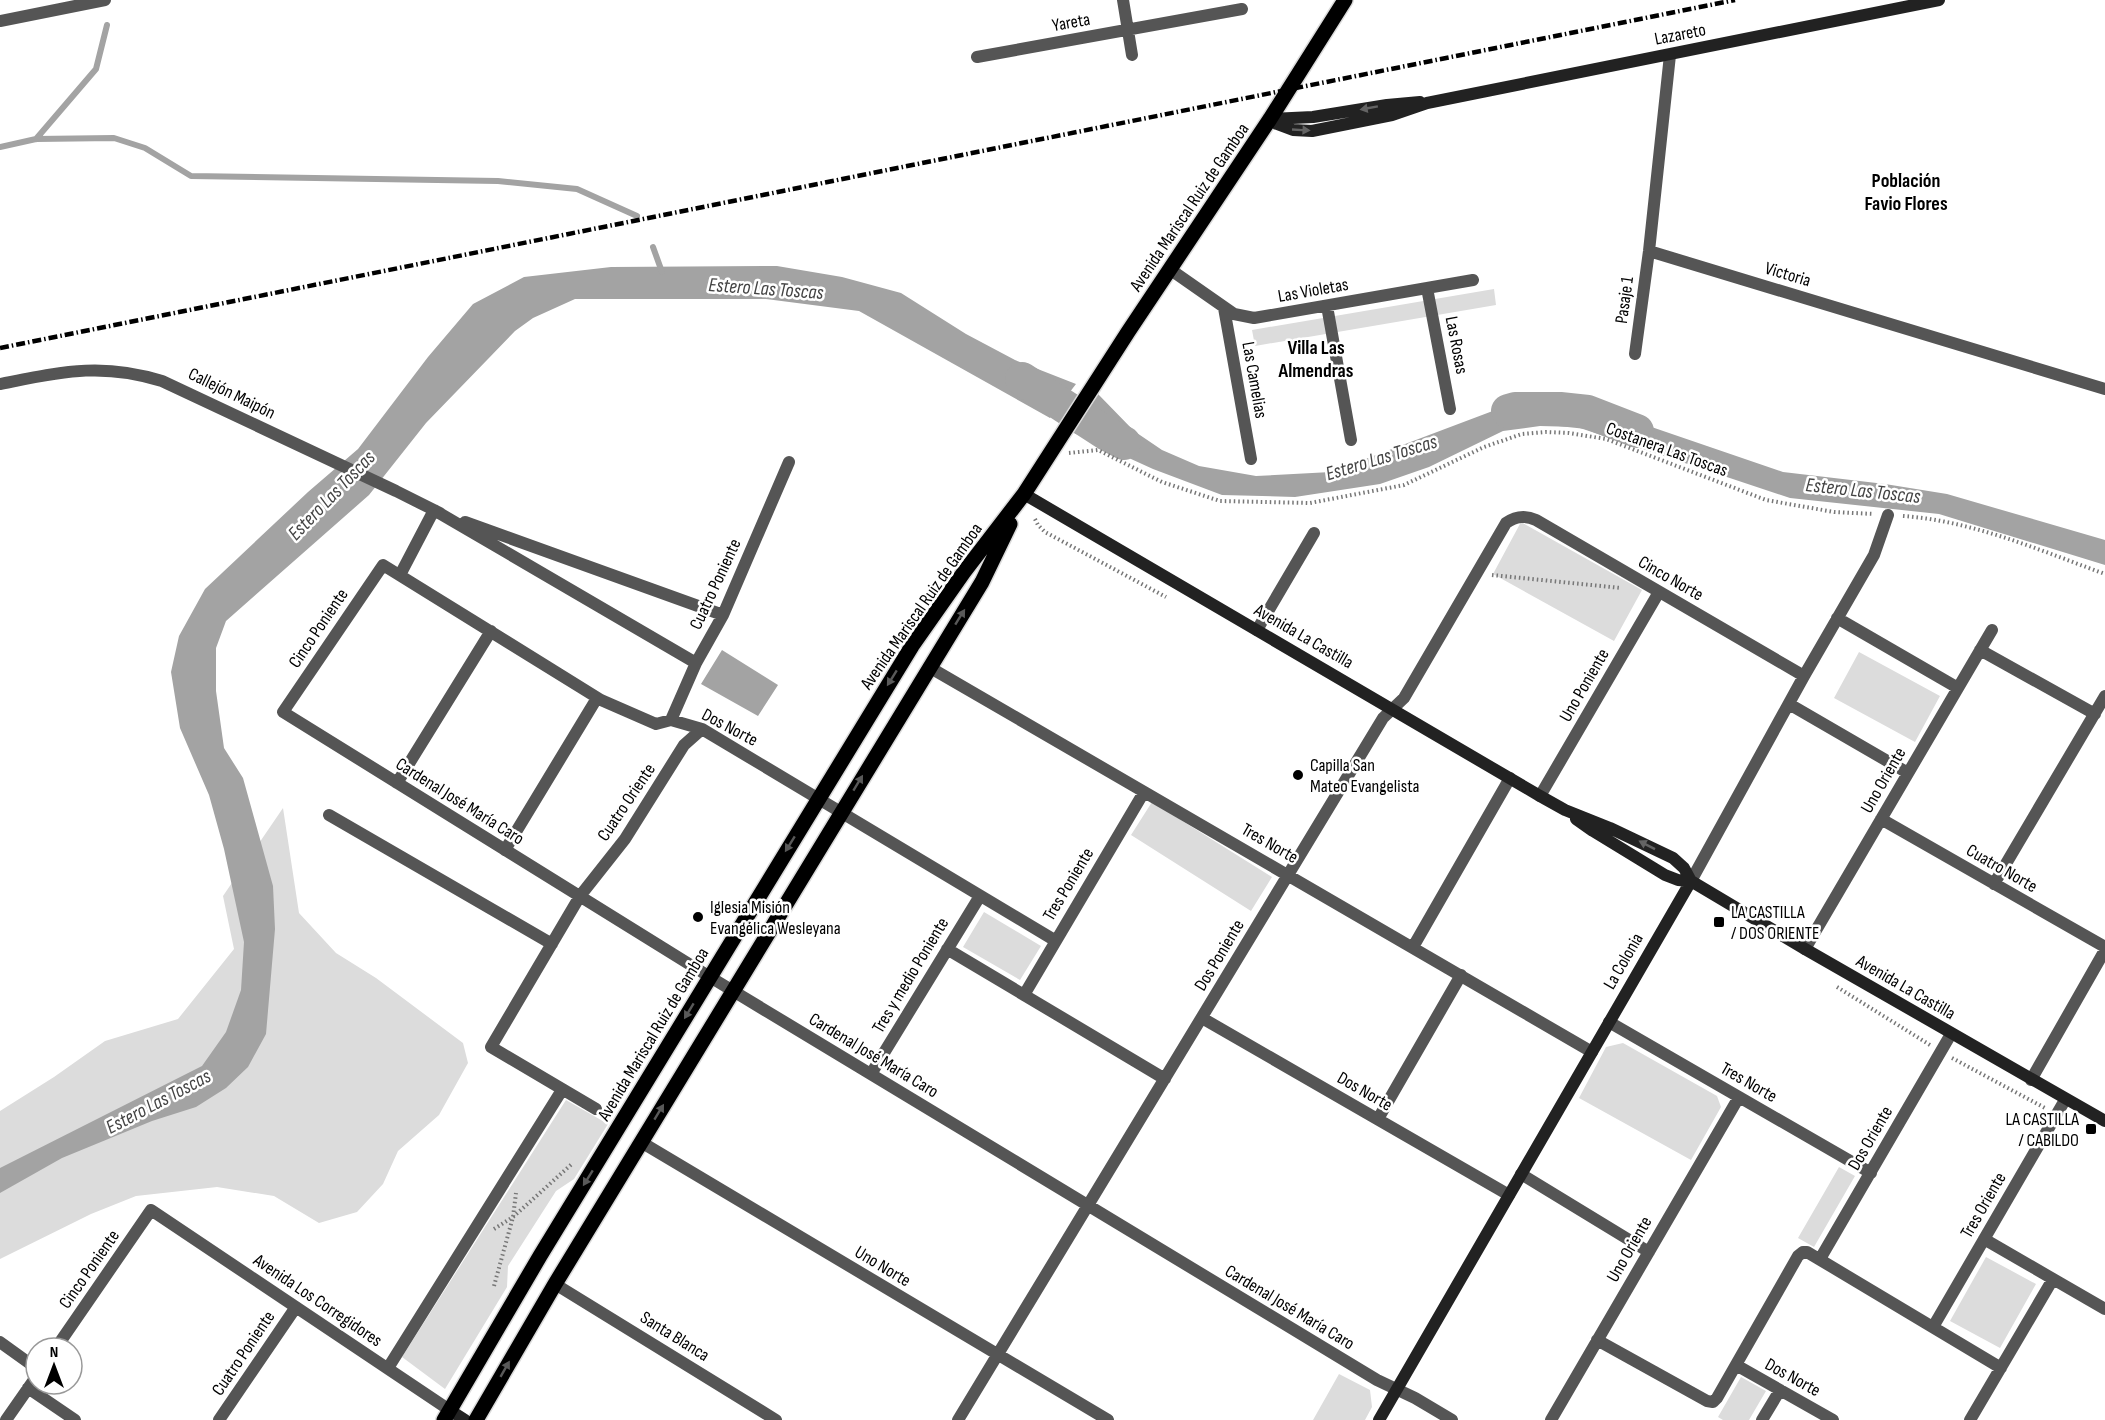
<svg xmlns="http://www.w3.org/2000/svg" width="2105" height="1420" viewBox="0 0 2105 1420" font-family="'Sofia Sans Condensed',sans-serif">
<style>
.green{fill:#dcdcdc}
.water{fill:#a3a3a3}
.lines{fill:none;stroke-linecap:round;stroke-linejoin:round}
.stream{stroke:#a3a3a3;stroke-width:6}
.river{stroke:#a3a3a3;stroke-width:34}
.primary-casing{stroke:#dbdbdb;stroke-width:18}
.path{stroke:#777;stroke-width:4;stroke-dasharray:1.5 3;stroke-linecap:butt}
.street{stroke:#555;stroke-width:12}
.secondary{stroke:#222;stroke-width:12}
.primary{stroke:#000;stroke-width:15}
.rail{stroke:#000;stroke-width:4.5;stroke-dasharray:9 3 1.5 3;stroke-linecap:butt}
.oneway{fill:#646464}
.oneway2{fill:#595959}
.poi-dot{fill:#000;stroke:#fff;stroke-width:2}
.labels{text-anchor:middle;stroke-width:5;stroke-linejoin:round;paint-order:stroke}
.street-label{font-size:18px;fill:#000;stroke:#fff}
.poi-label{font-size:18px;fill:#000;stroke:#fff;text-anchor:start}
.neighbourhood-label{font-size:20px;font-weight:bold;fill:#000;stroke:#fff}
.water-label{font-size:20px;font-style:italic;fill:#444;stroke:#fff}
</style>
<rect width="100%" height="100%" fill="#fff"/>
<!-- green -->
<path class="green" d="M1494 289 1496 305 1255 346 1252 330Z
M1521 522 1642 590 1614 641 1493 574Z
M1859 652 1940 696 1915 742 1834 698Z
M1152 802 1272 877 1251 911 1131 835Z
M283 808 299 913 336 953 376 978 463 1043 468 1063 439 1115 398 1151 383 1184 357 1212 319 1223 274 1196 217 1187 136 1196 91 1214 0 1259V1111L54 1077 105 1041 178 1019 234 949 223 896Z
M984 912 1041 946 1020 980 963 947Z
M1623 1043 1717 1096 1721 1107 1691 1160 1579 1098 1606 1047Z
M566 1100 608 1124 574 1179 556 1191 508 1266 507 1287 445 1389 402 1357Z
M1839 1167 1855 1176 1814 1247 1798 1238Z
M1986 1257 2036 1284 2000 1348 1950 1321Z
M1339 1374 1370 1390 1372 1407 1365 1420H1313Z
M1741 1377 1766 1391 1749 1420H1723L1718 1417Z"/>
<!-- water -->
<path class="water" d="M777 266 842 277 901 293 966 334 1015 360 1076 384 1050 418 859 311 766 299H575L533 318 515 331 426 423 369 495 226 621 216 648V691L224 748 243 778 273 886 275 929 266 1034 248 1067 226 1088 196 1107 152 1121 62 1158 0 1193V1168L202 1066 226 1032 241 990 244 942 224 849 209 795 180 728 171 672 179 636 205 589 308 492 358 449 428 357 473 304 524 277 611 267Z
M1098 394 1134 431 1162 450 1199 466 1256 476 1331 472 1498 409 1540 406 1634 421 1783 472 1885 484 1947 494 2105 540V565L1939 514 1790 498 1577 427 1540 426 1503 431 1429 467 1380 484 1295 497 1222 495 1153 469 1074 433Z
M722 650 778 685 758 716 701 684Z"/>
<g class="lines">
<!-- stream -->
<path class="stream" d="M36 139 96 69 107 25
M0 147 36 139 114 138 145 148 191 176 498 181 577 189 637 216
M653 247 662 272"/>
<!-- river -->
<path class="river" d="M1022 379 1107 434 1124 443
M1508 411 1515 409H1560L1588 412 1637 431"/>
<defs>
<path id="primary" d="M444 1420 540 1256 912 646 964 572 1024 494 1128 332 1270 119 1345 0
M476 1420 555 1284 982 582 1010 524"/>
</defs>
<!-- primary casing -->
<use href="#primary" class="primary-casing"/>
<!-- path -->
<path class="path" d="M1069 453 1098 450 1162 482 1220 501 1310 503 1404 485 1484 447 1522 434 1546 432 1569 433 1606 439 1766 500 1834 512 1874 514
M1903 516C1973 521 2039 550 2105 574
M1035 519 1038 525 1045 532 1166 597
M1492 575 1621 588
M1837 987 1930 1045
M1952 1058 2045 1108
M494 1229 513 1217 573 1163
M494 1286 513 1217 516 1193"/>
<!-- street -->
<path class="street" d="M1123 0 1132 55
M0 21 105 0
M977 57 1242 9
M1649 251 2105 389
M1171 270 1234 314 1254 318 1473 280
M1427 288 1450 409
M1327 306 1351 440
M1224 308 1251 459
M1635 354 1649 251 1670 55
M0 384C61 372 101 362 162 381L396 491 434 510 696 663
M465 522 723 615
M400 575 434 510 440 513
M1837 618 1958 688
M1257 630 1314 533
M1980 650 2095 714
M929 667 1592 1052
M1789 704 1908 773
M671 720 696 663 723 615 789 462
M397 783 491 631
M1540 796 1659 592
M329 815 552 944
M1881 819 2105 947
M505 850 597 698
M1691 881 1804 676 1874 555 1888 515
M1994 884 2105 696
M1056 941 702 729 671 720 656 724 601 700 383 565 283 712 710 977 1377 1380 1415 1398 1452 1420
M1413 947 1510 778
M947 949 1165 1079
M1805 949 1992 630
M1024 995 1144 792
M1202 1018 1509 1195
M1609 1022 1871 1173
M871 1074 980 896
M2031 1080 2105 950
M596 1109 491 1047 580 896 625 839 684 745 702 729
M1378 1119 1461 975
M641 1142 1108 1420
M1521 1174 1649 1252
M1984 1239 2105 1309
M1820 1259 1951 1034
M555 1284 776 1420
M1933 1327 2065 1100
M1597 1340 1707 1401 1713 1402 1717 1398 1798 1256 1803 1252H1807L2001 1368
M0 1342 36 1368
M56 1348 151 1210 451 1411
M1736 1365 1833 1420
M388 1368 562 1090
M28 1388 75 1420
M6 1420 36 1377
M219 1420 296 1307
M958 1420 1383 718 1404 698 1506 523C1516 516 1525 515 1536 520L1804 676
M1551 1420 1739 1097
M1762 1420 1780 1390
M1970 1420 2053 1279"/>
<!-- secondary -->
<path class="secondary" d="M1270 119 1277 124 1293 130 1312 131 1392 115 1427 103 1939 0
M1271 119 1313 117 1387 105 1420 102
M1024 494 1540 796 1565 810 1610 828 1673 858 1684 868 1691 881
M1576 819 1593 831 1665 875 1678 880 1691 881 1805 949 2105 1121
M451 1411 465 1420
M1379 1420 1691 881"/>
<!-- primary -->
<use href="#primary" class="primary"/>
<!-- rail -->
<path class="rail" d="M0 348 1735 0"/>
</g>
<!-- one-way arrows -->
<defs><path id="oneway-solid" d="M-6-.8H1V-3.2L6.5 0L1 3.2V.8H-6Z" transform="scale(1.5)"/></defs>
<g class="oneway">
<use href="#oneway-solid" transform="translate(1369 108) rotate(170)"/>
<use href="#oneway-solid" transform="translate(1301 130) rotate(3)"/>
<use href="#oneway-solid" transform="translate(1647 845) rotate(-153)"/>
</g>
<g class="oneway2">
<use href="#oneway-solid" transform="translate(960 617) rotate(-58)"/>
<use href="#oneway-solid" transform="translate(892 678) rotate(122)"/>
<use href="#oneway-solid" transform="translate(858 783) rotate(-59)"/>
<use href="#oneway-solid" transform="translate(790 844) rotate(122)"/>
<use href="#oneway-solid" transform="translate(689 1011) rotate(121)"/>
<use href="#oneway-solid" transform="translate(659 1112) rotate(-59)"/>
<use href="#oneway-solid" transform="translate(588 1178) rotate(122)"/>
<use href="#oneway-solid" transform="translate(505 1369) rotate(-60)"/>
</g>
<!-- markers -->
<g class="poi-dot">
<circle cx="1298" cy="775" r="6"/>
<circle cx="698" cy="917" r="6"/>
<rect x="1713" y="916" width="12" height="12" rx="3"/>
<rect x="2085" y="1123" width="12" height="12" rx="3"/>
</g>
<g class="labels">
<!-- street labels -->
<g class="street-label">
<text transform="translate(1071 22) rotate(-10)" y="6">Yareta</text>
<text transform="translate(1680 34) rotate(-11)" y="6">Lazareto</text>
<text transform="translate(1189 207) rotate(-56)" y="6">Avenida Mariscal Ruiz de Gamboa</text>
<text transform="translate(1788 274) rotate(17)" y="6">Victoria</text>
<text transform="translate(1313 290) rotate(-10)" y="6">Las Violetas</text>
<text transform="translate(1624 300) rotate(-82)" y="6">Pasaje 1</text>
<text transform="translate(1457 345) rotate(79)" y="6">Las Rosas</text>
<text transform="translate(1255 380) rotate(80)" y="6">Las Camelias</text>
<text transform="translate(232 393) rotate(26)" y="6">Callejón Maipón</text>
<text transform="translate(1667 449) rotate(20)" y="6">Costanera Las Toscas</text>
<text transform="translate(1671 578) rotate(30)" y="6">Cinco Norte</text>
<text transform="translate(715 584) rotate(-65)" y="6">Cuatro Poniente</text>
<text transform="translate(921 606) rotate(-55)" y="6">Avenida Mariscal Ruiz de Gamboa</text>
<text transform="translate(318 628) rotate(-56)" y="6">Cinco Poniente</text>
<text transform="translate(1304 636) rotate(30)" y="6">Avenida La Castilla</text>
<text transform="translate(1584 685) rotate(-60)" y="6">Uno Poniente</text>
<text transform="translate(730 727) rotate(28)" y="6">Dos Norte</text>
<text transform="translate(1883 780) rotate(-60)" y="6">Uno Oriente</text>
<text transform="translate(460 801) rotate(32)" y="6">Cardenal José María Caro</text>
<text transform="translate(626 802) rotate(-56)" y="6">Cuatro Oriente</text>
<text transform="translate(1270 843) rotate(30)" y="6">Tres Norte</text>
<text transform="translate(2002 868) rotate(30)" y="6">Cuatro Norte</text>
<text transform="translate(1068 884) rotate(-59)" y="6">Tres Poniente</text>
<text transform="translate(1219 955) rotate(-59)" y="6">Dos Poniente</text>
<text transform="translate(1623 961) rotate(-60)" y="6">La Colonia</text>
<text transform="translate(910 975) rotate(-59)" y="6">Tres y medio Poniente</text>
<text transform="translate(1906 987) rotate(30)" y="6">Avenida La Castilla</text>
<text transform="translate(653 1034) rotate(-59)" y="6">Avenida Mariscal Ruiz de Gamboa</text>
<text transform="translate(874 1055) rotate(31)" y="6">Cardenal José María Caro</text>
<text transform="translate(1749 1082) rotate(30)" y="6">Tres Norte</text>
<text transform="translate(1365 1091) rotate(30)" y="6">Dos Norte</text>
<text transform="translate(1870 1138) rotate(-60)" y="6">Dos Oriente</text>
<text transform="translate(1983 1205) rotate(-60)" y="6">Tres Oriente</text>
<text transform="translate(1629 1249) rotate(-60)" y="6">Uno Oriente</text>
<text transform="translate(883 1266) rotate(31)" y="6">Uno Norte</text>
<text transform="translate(89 1269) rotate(-55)" y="6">Cinco Poniente</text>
<text transform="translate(318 1300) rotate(34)" y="6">Avenida Los Corregidores</text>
<text transform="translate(1290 1307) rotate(31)" y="6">Cardenal José María Caro</text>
<text transform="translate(675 1336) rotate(32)" y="6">Santa Blanca</text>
<text transform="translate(243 1353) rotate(-56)" y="6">Cuatro Poniente</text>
<text transform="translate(1793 1377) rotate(29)" y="6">Dos Norte</text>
</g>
<!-- poi labels -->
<g class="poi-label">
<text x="1310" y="771">Capilla San<tspan x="1310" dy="21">Mateo Evangelista</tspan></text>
<text x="710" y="913">Iglesia Misión<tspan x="710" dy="21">Evangélica Wesleyana</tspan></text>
<text x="1731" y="918">LA CASTILLA<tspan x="1731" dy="21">/ DOS ORIENTE</tspan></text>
<text x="2079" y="1125" text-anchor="end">LA CASTILLA<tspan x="2079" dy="21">/ CABILDO</tspan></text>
</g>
<!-- neighbourhood labels -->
<g class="neighbourhood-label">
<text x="1906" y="187">Población<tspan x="1906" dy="23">Favio Flores</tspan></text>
<text x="1316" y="354">Villa Las<tspan x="1316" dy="23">Almendras</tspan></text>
</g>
<!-- water labels -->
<g class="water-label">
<text transform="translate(766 288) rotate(4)" y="7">Estero Las Toscas</text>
<text transform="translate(1381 457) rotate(-17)" y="7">Estero Las Toscas</text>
<text transform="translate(1863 490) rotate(6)" y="7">Estero Las Toscas</text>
<text transform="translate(331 495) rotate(-46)" y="7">Estero Las Toscas</text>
<text transform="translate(158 1101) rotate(-28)" y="7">Estero Las Toscas</text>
</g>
</g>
<!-- north arrow -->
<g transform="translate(54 1366)"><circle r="28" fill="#ffffff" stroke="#999999" stroke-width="1.5"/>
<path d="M0-4.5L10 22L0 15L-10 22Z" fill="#000000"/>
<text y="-9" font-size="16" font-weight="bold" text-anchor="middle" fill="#000000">N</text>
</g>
</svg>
